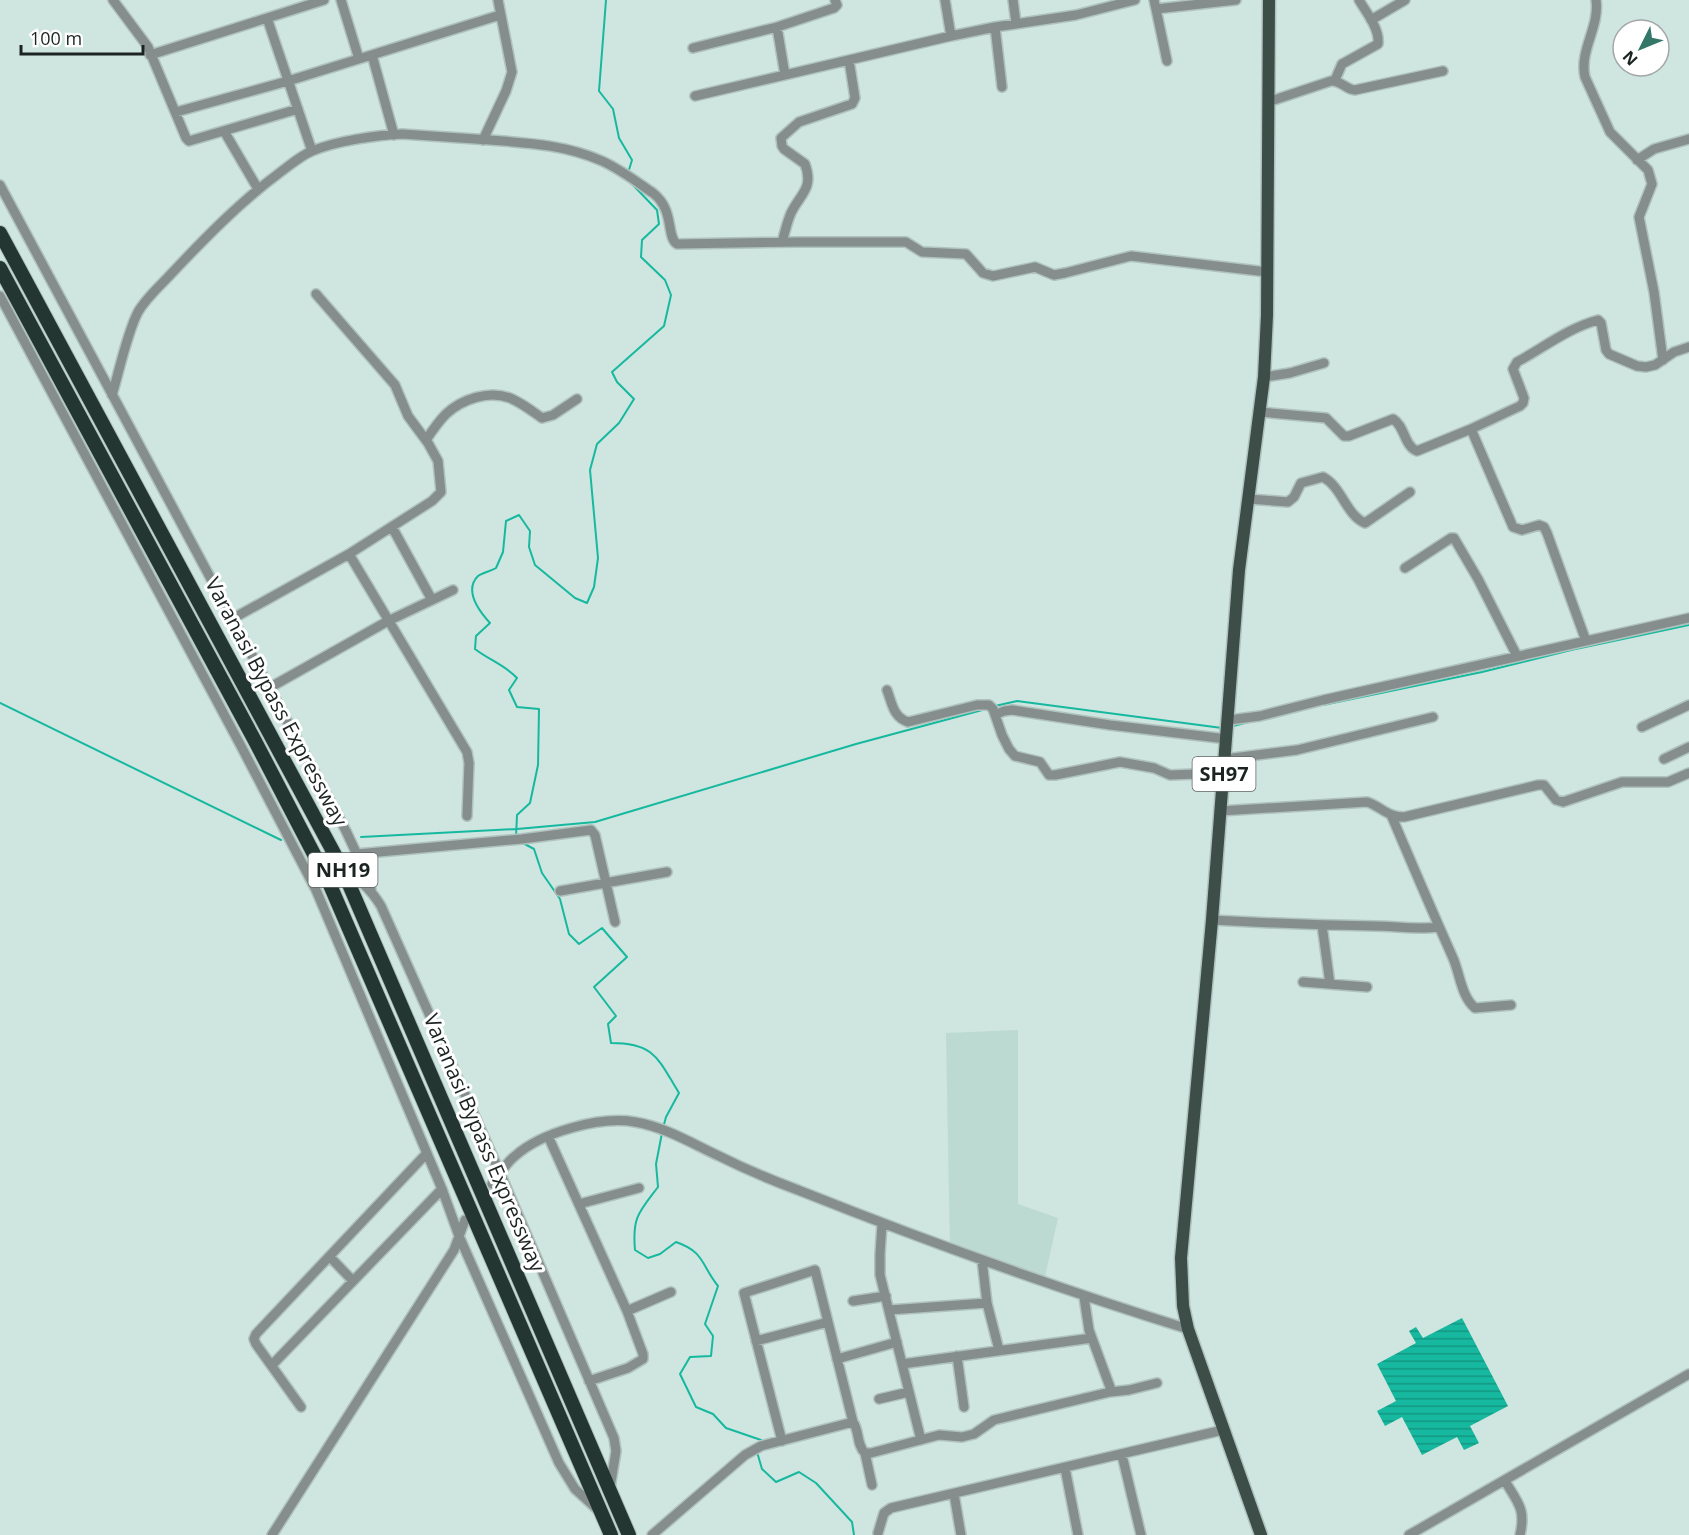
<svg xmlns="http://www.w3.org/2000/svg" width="1689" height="1535" viewBox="0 0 1689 1535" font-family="'Open Sans',sans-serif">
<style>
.built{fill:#bcdad1}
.water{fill:url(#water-rules)}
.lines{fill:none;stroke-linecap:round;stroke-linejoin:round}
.stream{stroke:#16b99f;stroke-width:2}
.minor-casing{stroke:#afc2bd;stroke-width:12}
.major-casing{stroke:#afc2bd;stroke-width:15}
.highway-casing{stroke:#afc2bd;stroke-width:16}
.minor{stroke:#858e8c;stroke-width:9}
.major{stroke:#3d4d48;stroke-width:12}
.highway{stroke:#243632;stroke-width:14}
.labels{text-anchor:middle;stroke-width:6;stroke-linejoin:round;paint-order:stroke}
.shield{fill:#fff;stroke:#606664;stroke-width:1.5}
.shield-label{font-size:20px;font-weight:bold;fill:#1c2422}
.street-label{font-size:21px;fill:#1c2422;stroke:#fff}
</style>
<defs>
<pattern id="water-rules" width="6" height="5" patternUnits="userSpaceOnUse" patternTransform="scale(1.5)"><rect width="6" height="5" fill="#16b99f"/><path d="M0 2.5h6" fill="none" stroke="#139681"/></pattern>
</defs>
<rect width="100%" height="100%" fill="#cfe5df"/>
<!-- built -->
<path class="built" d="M1018 1030V1204L1058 1218 1044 1281 950 1249 946 1033Z"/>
<!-- water -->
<path class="water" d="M1462 1318 1508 1406 1470 1426 1479 1443 1464 1450 1457 1437 1422 1455 1402 1417 1385 1426 1377 1411 1396 1401 1377 1364 1416 1343 1409 1331 1416 1327 1423 1338Z"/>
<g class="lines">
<!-- stream -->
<path class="stream" d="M606 0 599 91 613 109 619 138 632 160 628 173
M0 703 281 840
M1323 705 1482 672 1571 650 1689 625
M995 706 1017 701 1222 728
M1233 726 1253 721
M361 837 517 829 595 822 856 744 986 709
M516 837 517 815 530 803 538 765 539 709 517 707 509 690 517 678C505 665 489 660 475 649L476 636 490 623C480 612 463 591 478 576 482 573 491 571 496 568L503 552 506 521 519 515 530 531 529 547 535 565 575 598 587 603 594 587 598 558 590 470 597 444 619 423 634 399 617 382 612 372 664 326 671 295 665 280 641 257 642 240 659 224 657 210 631 183
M521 842 534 849 542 873 560 899 569 934 579 944 602 928 627 957 594 987 616 1016 608 1024 611 1043C655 1043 658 1059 679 1093L666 1117 663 1128
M662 1133 656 1164 658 1187C639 1212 632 1217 635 1250L648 1258 660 1254 676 1242C705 1252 701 1265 718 1286L705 1324 713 1336 711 1356 690 1357 680 1374 696 1407 713 1414 726 1428 761 1440 760 1442
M757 1452 762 1469 776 1482 799 1472 816 1483 852 1522 854 1535"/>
<defs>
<path id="minor" d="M113 0 148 47 186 138 189 141 298 109
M341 0 359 59
M945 0 951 36
M1013 0 1016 23
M1154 0 1156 9 1236 0
M1596 0C1600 27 1579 50 1585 77L1610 132 1648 170 1652 184 1639 217 1654 292 1663 360
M1156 9 1167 61
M267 18 312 151
M1371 20 1405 0
M777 27 785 75
M995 27 1002 87
M693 48 777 27 834 8 837 5 835 0
M150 55 324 0
M372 55 394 135
M1335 80 1342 64 1378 44C1380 29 1366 12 1359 0
M695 96 951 36 995 27 1076 15 1135 0
M1268 102 1331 81C1341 80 1346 90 1355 90L1443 71
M176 112 288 81 500 15
M224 131 258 189
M483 140 506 91 512 72 498 0
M1637 160 1654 149 1689 139
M0 185 346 831 367 876 371 890
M782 242C785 232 787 222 791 213 800 194 814 189 805 164L784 149 782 146 781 138 799 122 852 104 855 98 849 60
M0 296 242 748 316 890 442 1189 459 1236 559 1463 575 1489 598 1510
M1264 377 1290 373 1324 363
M112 395C119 372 127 333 138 312 146 298 160 286 171 274 205 238 239 203 278 174 289 166 300 156 312 151 336 141 377 135 402 134 431 136 461 138 490 140 529 143 566 145 602 161 620 169 637 182 653 193 675 210 666 237 677 244L799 242H906L922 252 966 254 983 273 993 276 1035 267 1054 275 1065 273 1131 256 1267 272
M1260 412 1326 418 1344 436H1349L1393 419C1405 426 1404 446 1417 451L1471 429 1520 406 1523 403 1524 398 1513 369 1517 362C1543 348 1568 328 1598 320L1601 323 1606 350 1609 354 1637 366 1646 367 1655 365 1674 352 1689 347
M1471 429 1513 527 1522 530 1539 525 1544 527 1547 533 1586 641
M426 440C432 431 438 422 446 414 462 399 489 390 510 398 522 403 532 411 542 418L553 415 577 399
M1249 499 1288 502 1294 497 1301 483 1323 477C1342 487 1346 515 1365 523L1410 492
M392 527 432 600
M349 554 467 752 469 763 467 816
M1405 568 1451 538H1454L1478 579 1517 656
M232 619 349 554 432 501 441 492 438 461 428 443 408 416 395 385 316 294
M269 688 388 621 453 590
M887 690C892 703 893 717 908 722L977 705H989L993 709 1002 735 1009 749 1015 756 1040 762 1049 775H1055L1120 762 1154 768 1170 775 1224 773
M995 715 1004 711 1012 710 1110 725 1227 739
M1229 720 1260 716 1323 700 1689 618
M1642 727 1689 705
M1225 759 1297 750 1433 717
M1664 759 1689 747
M1220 811 1367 802C1382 807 1387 817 1404 817L1538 785H1544L1556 800 1563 802 1622 782H1668L1689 773
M1392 817C1412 864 1432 911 1453 958 1460 974 1461 996 1475 1008L1511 1005
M357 854 522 839 591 830 595 835 615 922
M342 868C359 879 370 888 381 906L500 1173 614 1438 616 1451 610 1488
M560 891 667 872
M1212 920C1266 923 1320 925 1374 926 1395 926 1416 930 1438 927
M1322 925 1330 984
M1303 982 1367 987
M548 1136 627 1311 671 1292
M492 1184C499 1175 506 1163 515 1156 542 1132 600 1116 635 1122 665 1127 691 1143 719 1156 745 1169 771 1180 798 1190 926 1241 1056 1288 1188 1329
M579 1204 639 1188
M882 1224 880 1254V1275L921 1440
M330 1257 353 1281
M982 1260 987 1303 999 1350
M853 1301 886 1296
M889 1310 987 1303
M756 1341 828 1322
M957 1356 964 1407
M837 1359 897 1342
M902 1364 1092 1338
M272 1365 442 1189
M589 1381 628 1368 643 1359V1354L627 1311
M1110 1392 1129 1390 1157 1383
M879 1399 909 1392
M301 1407 256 1344 254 1339 256 1334 427 1153
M782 1441 744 1293 815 1270 853 1422
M865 1453 872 1485
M1122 1455 1141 1535
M1065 1468 1078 1535
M1505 1481C1518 1503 1526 1509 1520 1535
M954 1494 961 1535
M878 1533 884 1513 891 1508 1223 1430
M272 1535 454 1250 465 1220
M652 1535 745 1455 761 1446 853 1422C860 1432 856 1444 865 1453H871L939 1435 962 1437 974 1434 994 1420 1110 1392V1387L1089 1330 1084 1297
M1409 1535 1689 1374"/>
<path id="major" d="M1261 1535 1188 1329 1183 1306 1181 1258 1212 920 1239 570 1264 377 1267 315 1269 0"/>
<path id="highway" d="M0 233 342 868 629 1535
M0 268 255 741 330 885 611 1535"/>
</defs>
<!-- minor casing -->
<use href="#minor" class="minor-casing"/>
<!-- major casing -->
<use href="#major" class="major-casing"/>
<!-- highway casing -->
<use href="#highway" class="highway-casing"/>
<!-- minor -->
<use href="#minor" class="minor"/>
<!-- major -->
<use href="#major" class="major"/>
<!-- highway -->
<use href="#highway" class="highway"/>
</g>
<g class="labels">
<!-- shield labels -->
<g class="shield">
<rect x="1192.5" y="757" width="63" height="34" rx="4.5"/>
<rect x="308.5" y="853" width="69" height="34" rx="4.5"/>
</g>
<g class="shield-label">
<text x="1224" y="781">SH97</text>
<text x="343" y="877">NH19</text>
</g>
<!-- street labels -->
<g class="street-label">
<text transform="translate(276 702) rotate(62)" y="7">Varanasi Bypass Expressway</text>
<text transform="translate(484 1143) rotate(67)" y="7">Varanasi Bypass Expressway</text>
</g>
</g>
<!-- north arrow -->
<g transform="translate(1641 48) rotate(227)"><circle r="28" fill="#ffffff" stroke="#a4a7a7" stroke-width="1.5"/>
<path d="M0-4.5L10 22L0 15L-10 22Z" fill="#347769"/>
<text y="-9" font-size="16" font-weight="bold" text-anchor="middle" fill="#1c2422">N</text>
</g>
<!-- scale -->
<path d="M21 45v9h122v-9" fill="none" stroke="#1c2422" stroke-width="3"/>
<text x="30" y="45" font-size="18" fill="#1c2422" stroke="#ffffff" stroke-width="4.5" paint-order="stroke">100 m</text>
</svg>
